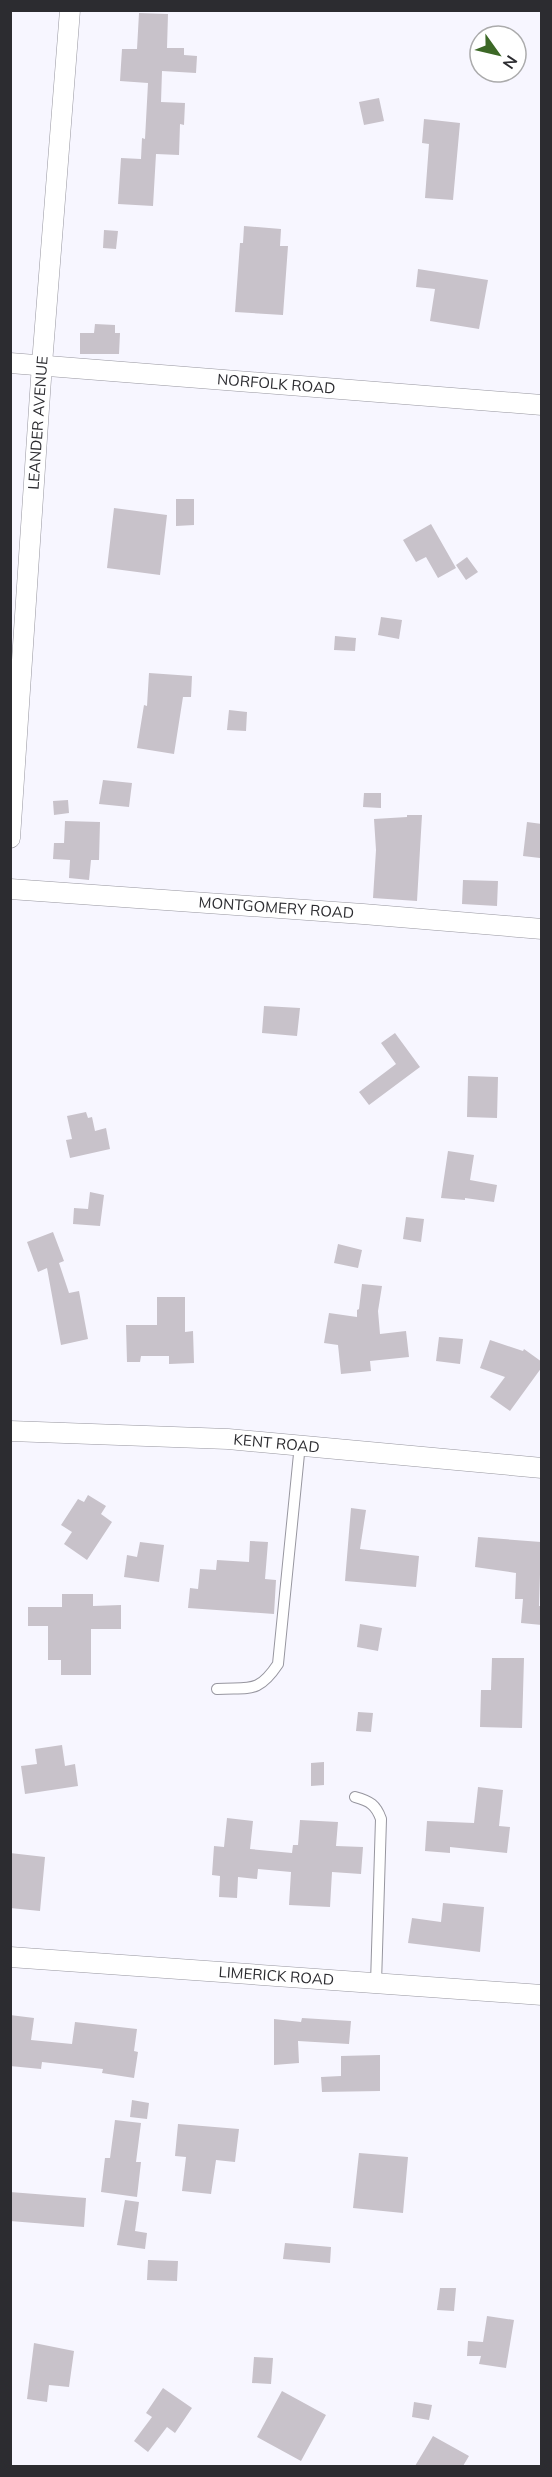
<svg xmlns="http://www.w3.org/2000/svg" width="552" height="2477" viewBox="0 0 552 2477" font-family="Mulish,sans-serif">
<style>
.building{fill:#c8c2ca}
.lines{fill:none;stroke-linecap:round;stroke-linejoin:round}
.service-casing{stroke:#97969f;stroke-width:12}
.minor-casing{stroke:#97969f;stroke-width:21}
.service{stroke:#fff;stroke-width:10}
.minor{stroke:#fff;stroke-width:20}
.labels{text-anchor:middle;stroke-width:4.5;stroke-linejoin:round;paint-order:stroke}
.street-label{font-size:15px;fill:#2c2c30;stroke:#fff}
</style>
<rect width="100%" height="100%" fill="#f7f6ff"/>
<!-- building -->
<path class="building" d="M139 13 168 14 167 48H184V55L197 56 196 73 162 71 161 102 185 103 184 125 180 124 179 155 156 154 153 206 118 204 121 158 141 159 142 138 145 139 148 83 120 81 122 49H137Z
M379 98 384 121 364 125 359 102Z
M424 119 460 123 453 200 425 198 429 144 422 143Z
M244 226 281 229 280 246H288L283 315 235 312 240 243H243Z
M104 230 118 231 116 249 103 248Z
M418 269 488 280 479 329 430 321 435 289 416 287Z
M95 324 115 325V333H120L119 354H80V333H94Z
M176 499H194V525L176 526Z
M114 508 167 515 160 575 107 568Z
M431 524 456 568 438 578 426 557 416 562 403 540Z
M467 557 478 572 466 580 456 565Z
M381 617 402 620 399 639 378 635Z
M335 636 356 638 355 651 334 650Z
M149 673 192 676 191 697H183L174 754 137 748 144 705 147 706Z
M229 710 247 712 246 731 227 730Z
M103 780 132 783 129 807 99 804Z
M364 793H381V808L363 807Z
M68 800 69 813 54 815 53 801Z
M407 815H422L417 901 373 898 376 850 374 819 407 817Z
M65 821 100 822 99 860H91L89 880 69 878 70 860 53 859 54 843H64Z
M527 822 542 824 540 858 523 856Z
M463 880 498 881 497 906 462 904Z
M264 1006 300 1008 297 1036 262 1033Z
M395 1033 420 1067 369 1105 359 1092 396 1064 381 1043Z
M468 1076 498 1077 497 1118 467 1117Z
M86 1112 88 1118 92 1117 95 1131 106 1128 110 1149 70 1158 66 1140 72 1139 67 1116Z
M448 1151 474 1155 470 1180 497 1185 494 1202 465 1198V1200L441 1198Z
M90 1192 104 1195 100 1226 73 1224 74 1208 88 1209Z
M406 1217 424 1219 421 1242 403 1239Z
M53 1232 64 1261 59 1263 69 1293 79 1291 88 1339 61 1345 47 1268 38 1272 27 1242Z
M338 1244 362 1250 358 1268 334 1263Z
M362 1284 382 1286 378 1311 380 1334 406 1331 409 1357 370 1361 371 1371 341 1374 338 1345 324 1343 329 1313 357 1317V1310L359 1309Z
M157 1297H185V1332L193 1331 194 1363 169 1364V1356H141L140 1362H127L126 1325H157Z
M439 1337 463 1339 460 1364 436 1361Z
M490 1340 523 1351 524 1349 542 1362V1367L510 1411 490 1397 505 1377 480 1368Z
M88 1495 106 1506 101 1514 112 1522 87 1560 64 1544 72 1532 61 1525 78 1499 84 1502Z
M351 1508 366 1510 360 1549 419 1556 416 1587 345 1581Z
M478 1537 541 1542 539 1606H542V1625L521 1623 523 1599H515L516 1573 475 1567Z
M250 1541 268 1542 265 1579 276 1580 274 1614 188 1608 190 1588 198 1589 200 1569 216 1570 217 1560 249 1562Z
M140 1542 164 1545 159 1582 124 1577 127 1555 137 1557Z
M62 1594H93V1606L121 1605V1629H91V1675H61V1660H48V1626H28V1607H62Z
M360 1624 382 1628 378 1651 357 1647Z
M492 1658H524L522 1728 480 1727 481 1690H491Z
M358 1712 373 1713 371 1732 356 1731Z
M62 1745 65 1766 75 1764 78 1786 25 1794 21 1766 37 1764 35 1749Z
M324 1762V1785L311 1786V1763Z
M478 1787 503 1790 499 1826 510 1827 507 1853 450 1847V1853L425 1851 427 1821 474 1823Z
M227 1818 253 1821 250 1849 292 1853 293 1845H298L300 1820 338 1822 336 1846 363 1847 361 1874 332 1872 330 1907 289 1905 291 1872 258 1869 257 1879 238 1877 237 1898 219 1897 220 1876 212 1875 214 1846 224 1847Z
M10 1853 45 1857 40 1911 10 1908Z
M443 1903 484 1907 480 1952 408 1943 412 1918 441 1922Z
M10 2015 34 2018 31 2040 72 2044 75 2022 137 2029 134 2051 138 2052 134 2078 102 2073 103 2069 42 2062 41 2069 10 2066Z
M302 2018 351 2021 349 2044 298 2041 299 2063 274 2065V2019L301 2022Z
M380 2055V2091L322 2092 321 2077 341 2076V2056Z
M132 2100 149 2103 147 2119 130 2117Z
M115 2120 141 2123 136 2162H141L137 2197 101 2192 105 2158H110Z
M178 2124 239 2129 235 2162 216 2160 211 2194 182 2191 186 2157 175 2156Z
M359 2153 408 2157 403 2213 353 2208Z
M10 2192 86 2198 84 2227 10 2221Z
M125 2200 139 2202 135 2231 147 2233 145 2249 117 2245Z
M285 2243 331 2247 330 2263 283 2259Z
M148 2260 178 2261 177 2281 147 2280Z
M440 2288H456L454 2311 437 2310Z
M487 2316 514 2320 506 2368 479 2364 481 2356H467L468 2341 483 2342Z
M34 2343 74 2351 69 2387 49 2385 47 2402 27 2399Z
M254 2357 273 2358 271 2384 252 2383Z
M163 2388 192 2408 175 2433 167 2427 148 2452 134 2441 152 2417 146 2413Z
M282 2391 326 2415 301 2461 257 2437Z
M414 2402 432 2405 429 2420 412 2417Z
M433 2436 469 2456 463 2466H415Z"/>
<g class="lines">
<defs>
<path id="service" d="M217 1689C250 1687 258 1694 278 1664L300 1444
M355 1797C370 1801 376 1805 381 1819L376 1983"/>
<g id="minor">
<path id="s1" d="M10 363 542 405"/>
<path id="s2" d="M10 838 42 364 70 10"/>
<path id="s3" d="M10 889 363 914 542 929"/>
<path id="s4" d="M10 1431 228 1439 542 1468"/>
<path id="s5" d="M10 1957 542 1995"/>
</g>
</defs>
<!-- service casing -->
<use href="#service" class="service-casing"/>
<!-- minor casing -->
<use href="#minor" class="minor-casing"/>
<!-- service -->
<use href="#service" class="service"/>
<!-- minor -->
<use href="#minor" class="minor"/>
</g>
<g class="labels">
<!-- street labels -->
<g class="street-label">
<text dy="5" stroke="none"><textPath href="#s1" startOffset="267">NORFOLK ROAD</textPath></text>
<text dy="5" stroke="none"><textPath href="#s2" startOffset="416">LEANDER AVENUE</textPath></text>
<text dy="5" stroke="none"><textPath href="#s3" startOffset="267">MONTGOMERY ROAD</textPath></text>
<text dy="5" stroke="none"><textPath href="#s4" startOffset="267">KENT ROAD</textPath></text>
<text dy="5" stroke="none"><textPath href="#s5" startOffset="267">LIMERICK ROAD</textPath></text>
</g>
</g>
<!-- border -->
<rect width="552" height="2477" fill="none" stroke="#2c2c30" stroke-width="24"/>
<!-- north arrow -->
<g transform="translate(498 54) rotate(124)"><circle r="28" fill="#ffffff" stroke="#ababac" stroke-width="1.5"/>
<path d="M0-4.5L10 22L0 15L-10 22Z" fill="#3c6826"/>
<text y="-9" font-size="16" font-weight="bold" text-anchor="middle" fill="#2c2c30">N</text>
</g>
</svg>
